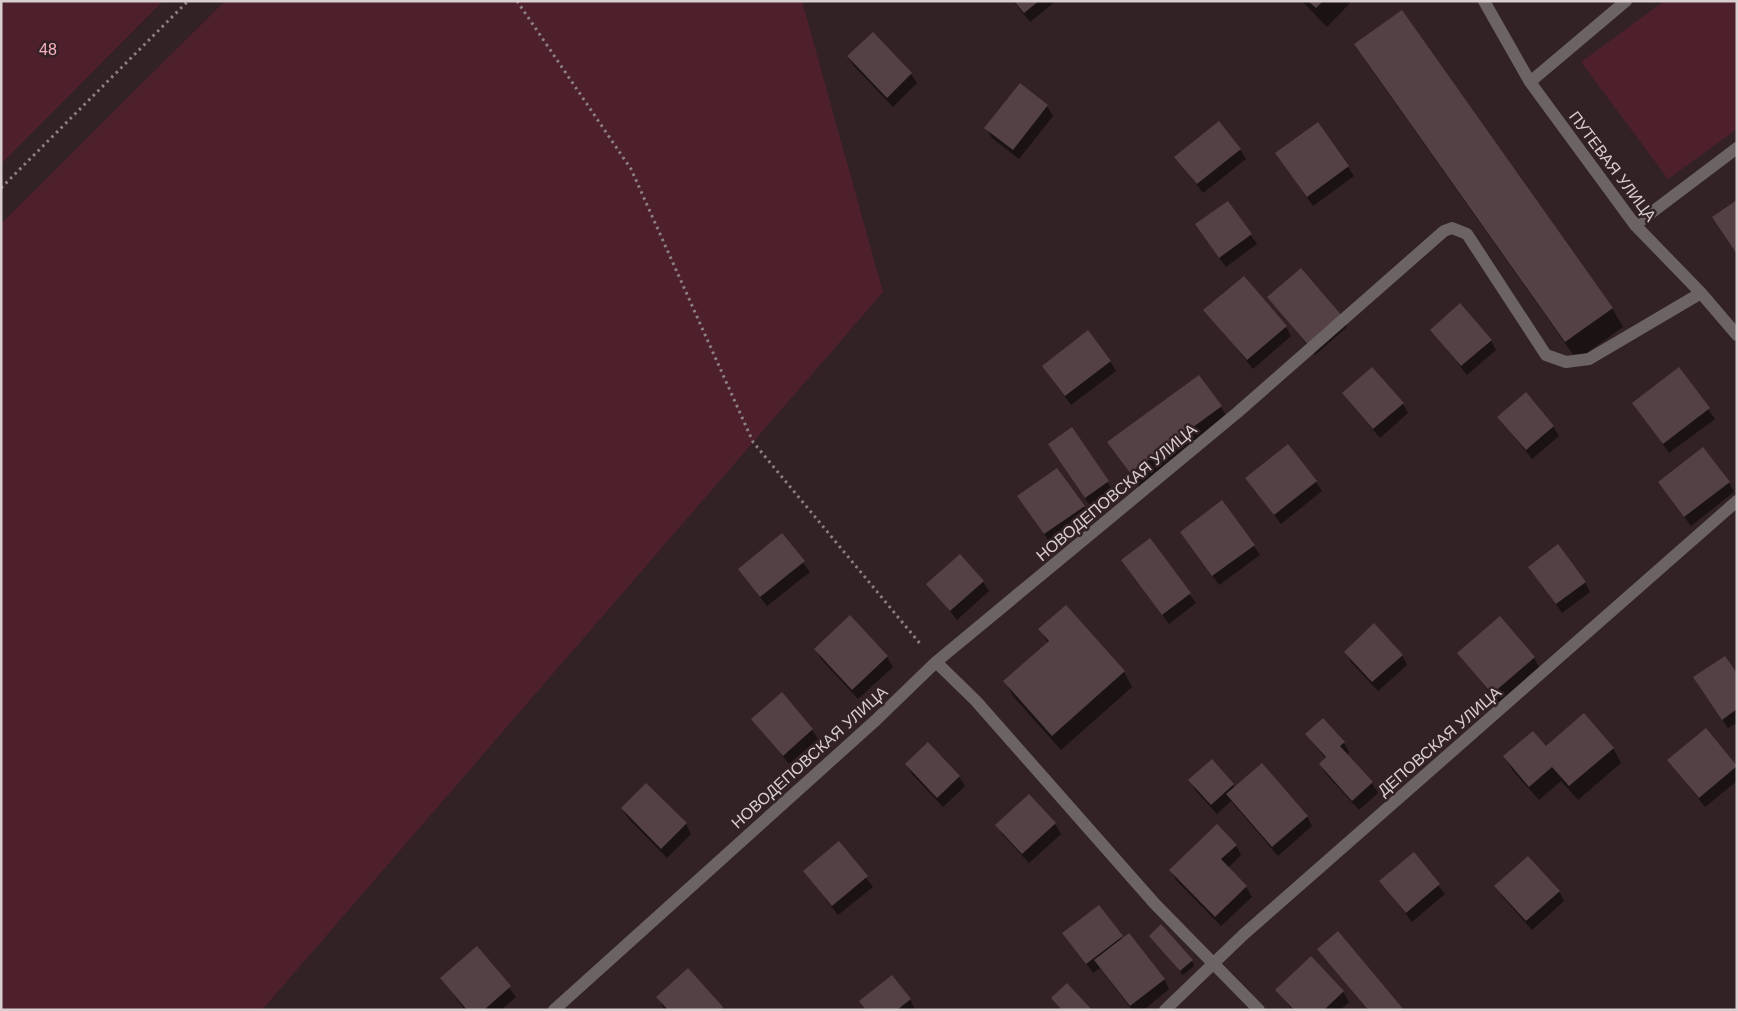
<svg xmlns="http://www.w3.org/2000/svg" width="1738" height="1011" viewBox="0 0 1738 1011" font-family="Helvetica,sans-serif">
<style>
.green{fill:#4e202c}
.shadow{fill:#0007}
.building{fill:#534145}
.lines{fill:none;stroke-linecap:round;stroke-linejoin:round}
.path{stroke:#8d8083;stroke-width:3;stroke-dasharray:2.5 4;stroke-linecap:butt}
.minor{stroke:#6c6364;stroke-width:12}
.labels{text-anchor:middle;stroke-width:5;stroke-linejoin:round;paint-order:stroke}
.park-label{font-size:16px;fill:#fbb1bf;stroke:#322225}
.street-label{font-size:16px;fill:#d9ced0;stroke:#322225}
</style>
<rect width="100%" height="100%" fill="#322225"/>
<!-- green -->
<path class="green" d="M1 1H163L1 164Z
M225 1H802L883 292 262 1010H1V224Z
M1664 1H1737V129L1668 179 1581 62Z"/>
<!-- shadow -->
<path class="shadow" d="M1013 1H1056L1030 22Z
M1302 1H1352L1327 27Z
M1356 45 1612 308 1623 327 1577 360 1367 63Z
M848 57 911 74 917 83 893 107 854 66Z
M1047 106 1053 116 1019 159 992 138 986 128Z
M1240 149 1246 159 1203 193 1176 157Z
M1277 154 1348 167 1354 176 1313 206Z
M1227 202 1257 244 1226 267 1202 234Z
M1269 297 1342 317 1347 327 1315 355Z
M1205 310 1286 327 1291 336 1253 369Z
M1431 330 1491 340 1496 350 1467 375Z
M1110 361 1116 371 1071 405 1043 366Z
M1679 369 1715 419 1669 453 1634 403Z
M1343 394 1403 404 1408 413 1380 438Z
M1221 407 1229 421 1139 487 1109 442Z
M1498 417 1553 426 1559 436 1532 459Z
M1072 429 1114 492 1091 507 1049 444Z
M1246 478 1316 482 1322 491 1281 524Z
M1659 482H1729L1734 492 1691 526Z
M1019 497 1084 507 1089 516 1050 543Z
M1181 532 1254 546 1260 555 1219 585Z
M782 535 810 572 767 606 739 570Z
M1150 540 1196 603 1169 624 1122 560Z
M1530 567 1585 582 1590 592 1562 613Z
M983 582 989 591 957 620 928 584Z
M1066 606 1124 672 1132 687 1061 750 1013 696 1005 681 1048 643 1040 629Z
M850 617 887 657 893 667 858 699 821 659 815 649Z
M1345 652 1402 655 1407 665 1378 691 1351 662Z
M1458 653 1534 657 1539 667 1498 703Z
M1737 675V723L1728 728 1700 687Z
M753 719 812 730 818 739 789 764Z
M1705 730 1736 767 1737 781 1705 807 1669 761Z
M1306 734 1344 743 1349 752 1347 755 1372 783 1378 793 1359 810 1326 774 1320 764 1326 759Z
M1545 747 1613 748 1621 763 1578 800 1561 781 1539 800 1513 771 1505 757Z
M1212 761 1235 788 1307 816 1312 826 1278 856 1231 801 1217 814 1195 790 1190 780Z
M906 764 959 777 965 786 943 807 912 774Z
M1029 796 1055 824 1061 834 1029 863 1002 834 997 825Z
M622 809 686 824 691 834 667 858 628 818Z
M839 843 873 887 838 915 804 871Z
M1236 845 1241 855 1228 868 1246 887 1252 897 1221 926 1176 880 1171 870Z
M1413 854 1445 894 1412 922 1381 881Z
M1496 886 1559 891 1564 901 1532 930 1502 896Z
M1099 907 1123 939 1164 979 1169 989 1144 1010H1132L1100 968 1093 973 1064 933Z
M1150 936 1192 961 1194 966 1183 975Z
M477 948 516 997 501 1010H465L441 978Z
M1319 949 1402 1010H1367Z
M1311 958 1343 992 1349 1002 1340 1010H1292L1277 990Z
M688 970 722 1008 723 1010H666L663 1007 658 997Z
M910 999 915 1010H866L861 1001Z"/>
<!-- building -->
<path class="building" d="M1014 1H1039L1024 13Z
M1308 1H1323L1316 8Z
M1402 10 1613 308 1565 342 1354 44Z
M873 32 912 73 887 98 847 56Z
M1020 83 1048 105 1013 150 984 128Z
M1219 121 1241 149 1197 184 1174 157Z
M1318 122 1349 166 1307 197 1275 153Z
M1737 200V254L1712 217Z
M1228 201 1252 234 1219 258 1195 224Z
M1301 268 1343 317 1309 346 1267 297Z
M1244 276 1287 326 1247 360 1203 310Z
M1460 303 1492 340 1461 366 1430 330Z
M1088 330 1111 361 1065 396 1042 366Z
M1372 367 1404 403 1373 429 1342 393Z
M1679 367 1710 408 1663 444 1632 403Z
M1199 375 1222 406 1130 473 1107 442Z
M1526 392 1554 426 1526 450 1497 417Z
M1072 427 1109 481 1085 498 1048 444Z
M1288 444 1317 481 1274 515 1245 478Z
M1703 447 1730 482 1684 517 1658 482Z
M1057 468 1085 506 1044 534 1017 496Z
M1222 500 1255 545 1212 576 1180 532Z
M782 533 805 561 760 597 738 569Z
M1150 538 1191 593 1162 615 1121 560Z
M1558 544 1586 582 1556 604 1528 567Z
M960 554 984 581 950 611 926 584Z
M1066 605 1125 671 1052 736 1003 681 1049 641 1038 629Z
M850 615 888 656 852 690 814 649Z
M1500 616 1535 657 1492 694 1457 653Z
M1374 623 1403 655 1372 682 1344 652Z
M1725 656 1737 673V709L1722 720 1693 677Z
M782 692 813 729 783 756 751 719Z
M1584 713 1614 748 1569 786 1552 767 1529 787 1503 756 1533 731 1546 746Z
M1323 718 1345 742 1340 746 1373 782 1352 801 1319 764 1326 757 1305 734Z
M1706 728 1737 766 1699 798 1667 760Z
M928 742 960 776 937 798 905 764Z
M1212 759 1234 784 1211 805 1188 780Z
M1262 763 1308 816 1272 847 1226 794Z
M646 783 687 823 661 849 621 808Z
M1029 794 1056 823 1022 854 995 825Z
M1217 824 1237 845 1221 859 1247 886 1215 917 1169 870Z
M839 841 868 876 832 906 803 871Z
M1414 852 1440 884 1406 913 1379 881Z
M1528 856 1560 891 1526 921 1494 886Z
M1099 905 1123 936 1086 964 1062 933Z
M1161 924 1193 960 1180 971 1149 936Z
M1338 931 1404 1010H1368L1317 949Z
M1129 933 1165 979 1130 1006 1094 960Z
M477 946 511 986 484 1010H467L440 978Z
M1311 956 1344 991 1324 1010H1294L1275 990Z
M688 968 723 1007 721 1010H668L656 997Z
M892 975 911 999 897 1010H866L859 1001Z
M1067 983 1092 1010H1062L1051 998Z"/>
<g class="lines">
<!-- path -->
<path class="path" d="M517 1 631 169 753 442 922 646
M1 188 188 1"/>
<!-- minor -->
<path class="minor" d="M1484 1 1530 82 1635 225 1701 293 1737 335
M1530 82 1626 1
M1635 225 1737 148
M936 662 976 701 1155 904 1259 1010
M554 1010 876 720 936 662 1238 412 1444 231 1452 228 1467 234 1546 355 1566 362 1589 359 1701 293
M1165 1010 1243 935 1737 501"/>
</g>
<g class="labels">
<!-- park labels -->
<g class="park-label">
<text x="48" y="55">48</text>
</g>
<!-- street labels -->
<g class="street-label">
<text transform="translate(1613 166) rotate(53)" y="6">ПУТЕВАЯ УЛИЦА</text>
<text transform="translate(1116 492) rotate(-40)" y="6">НОВОДЕПОВСКАЯ УЛИЦА</text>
<text transform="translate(1439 741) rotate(-41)" y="6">ДЕПОВСКАЯ УЛИЦА</text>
<text transform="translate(809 757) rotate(-42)" y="6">НОВОДЕПОВСКАЯ УЛИЦА</text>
</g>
</g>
<!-- border -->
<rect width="1738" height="1011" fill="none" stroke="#d9ced0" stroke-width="5"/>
</svg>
